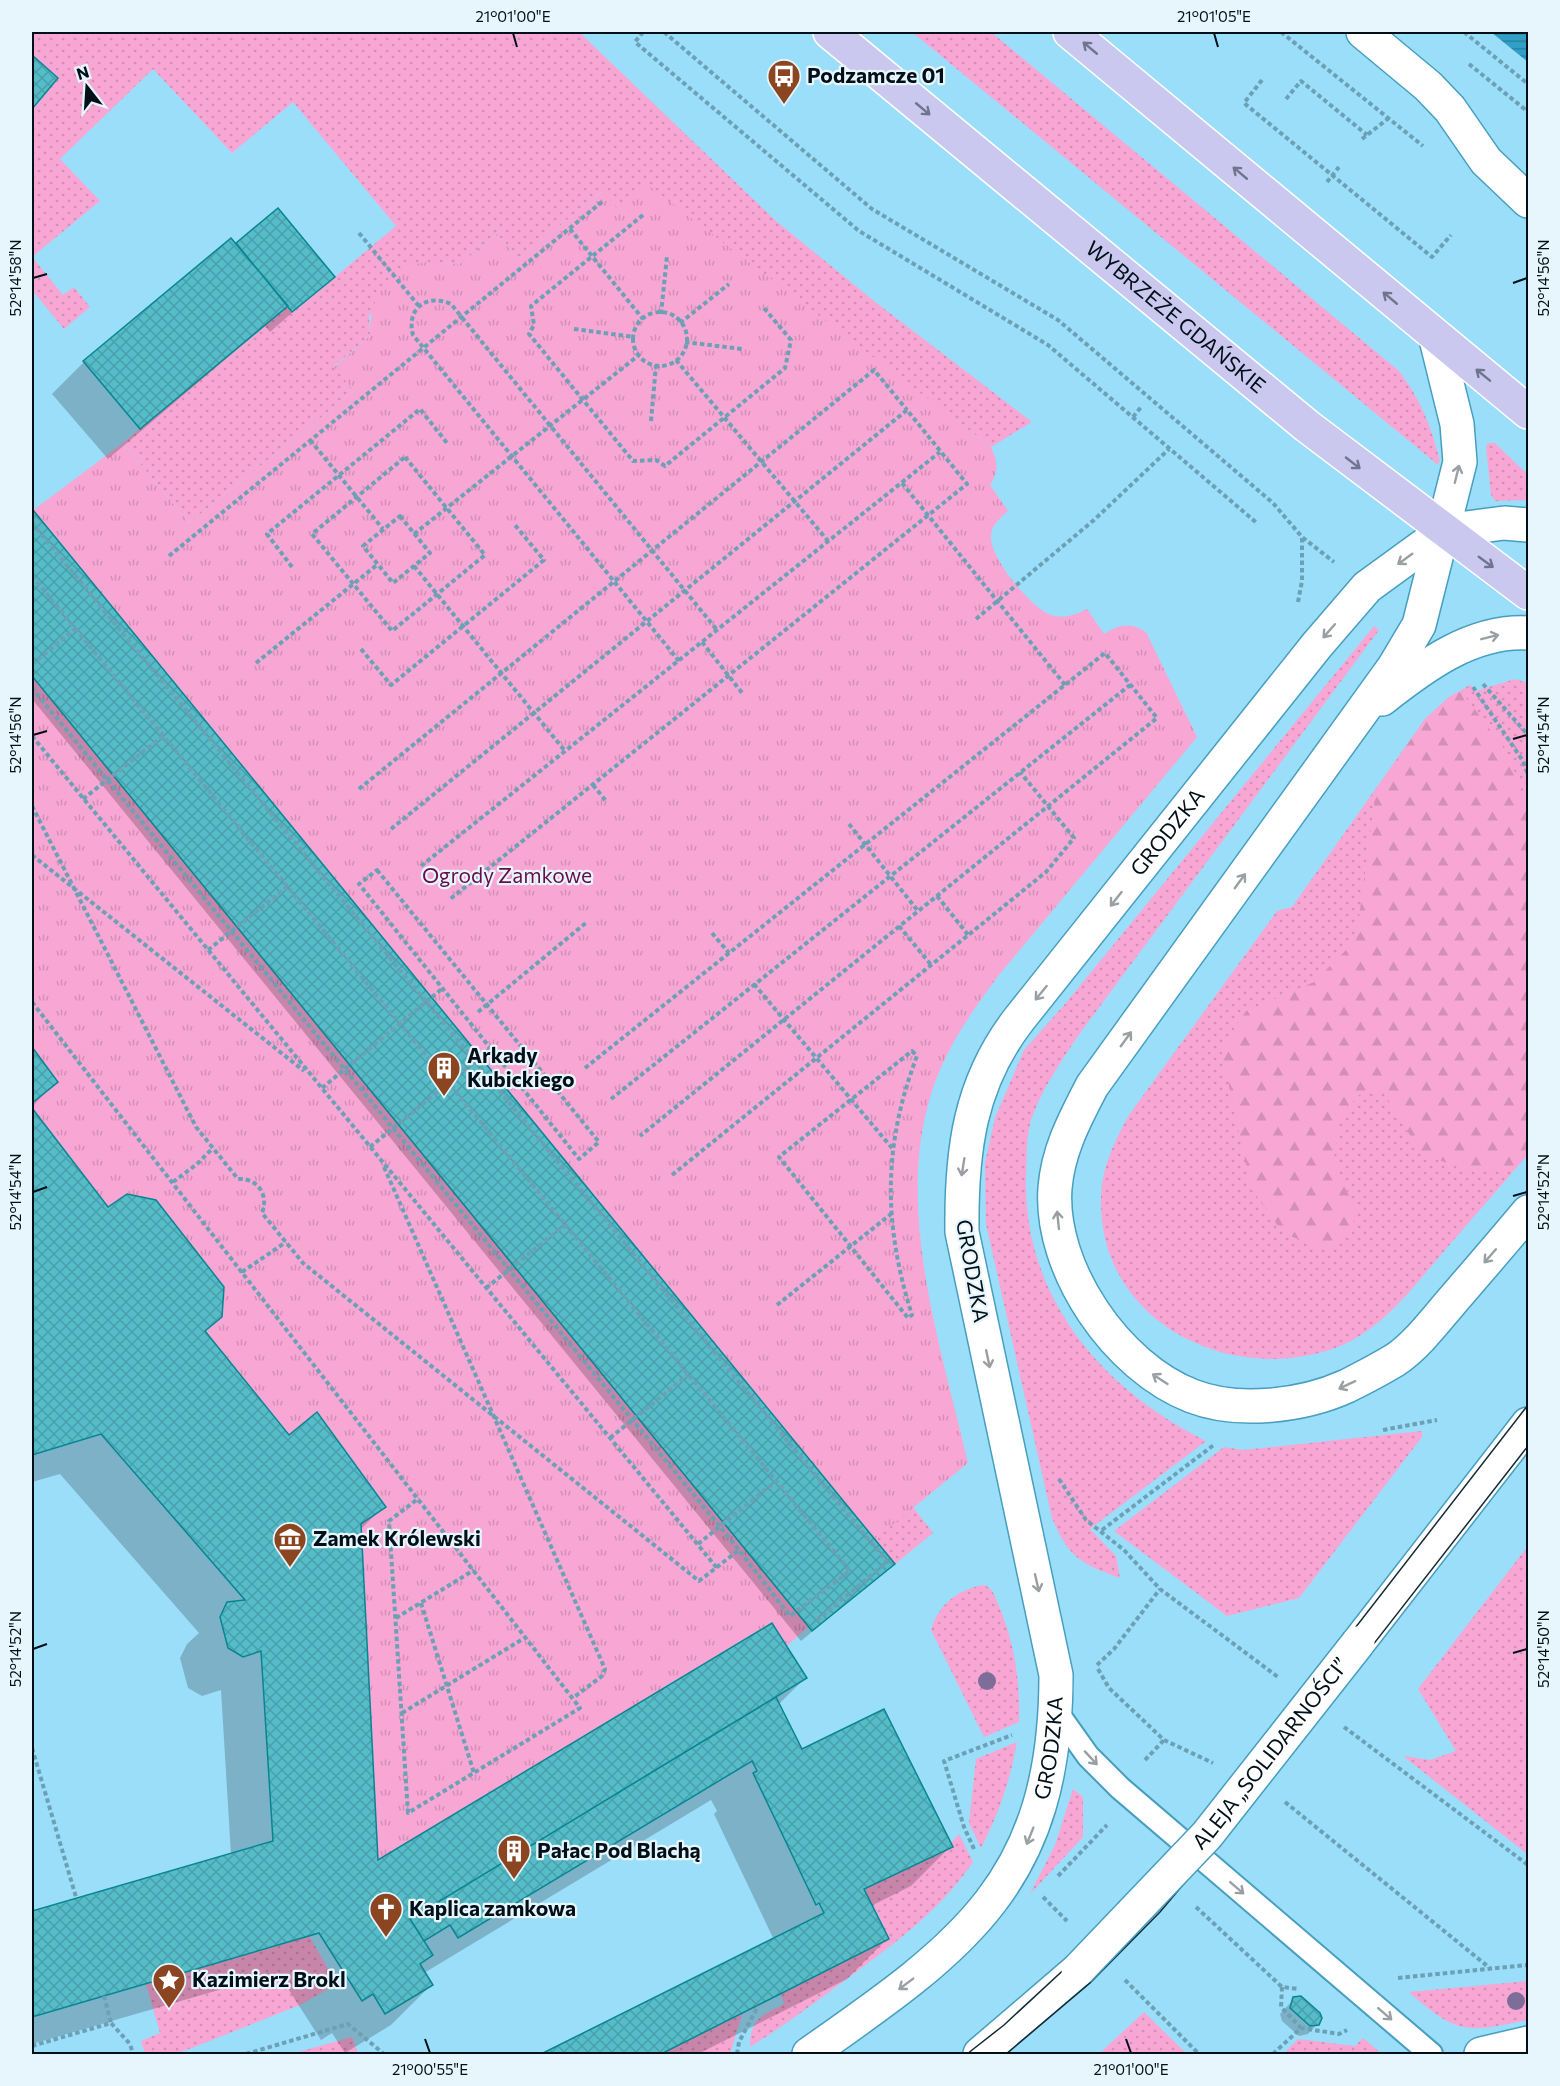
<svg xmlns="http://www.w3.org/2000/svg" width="1560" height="2086" viewBox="0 0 1560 2086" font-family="Commissioner,sans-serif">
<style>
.grass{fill:url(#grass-dots)}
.forest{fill:url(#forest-firs)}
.park{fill:url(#park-tufts)}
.water{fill:url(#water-rules)}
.shadow{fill:#0003}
.building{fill:url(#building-cross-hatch);stroke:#078692;stroke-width:1.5}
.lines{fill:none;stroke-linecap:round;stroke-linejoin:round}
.lane-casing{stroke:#479ebf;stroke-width:26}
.street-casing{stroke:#479ebf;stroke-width:36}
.secondary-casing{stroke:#479ebf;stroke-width:36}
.primary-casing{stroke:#fff;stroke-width:36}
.path{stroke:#6ca0b5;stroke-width:4;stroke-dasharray:4.5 3;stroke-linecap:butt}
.lane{stroke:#fff;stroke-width:22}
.street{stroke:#fff;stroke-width:33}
.secondary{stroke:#fff;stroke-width:33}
.primary{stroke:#cac8ef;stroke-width:33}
.tram{stroke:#142a35;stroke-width:1.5}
.secondary-bridge-casing{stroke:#479ebf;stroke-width:36;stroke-linecap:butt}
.secondary-bridge{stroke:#fff;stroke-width:33}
.tree{fill:#7e6c99}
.oneway{stroke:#6f758e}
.oneway2{stroke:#999fa3}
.ticks{fill:none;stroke:#000f18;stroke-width:2}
.labels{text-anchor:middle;stroke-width:4.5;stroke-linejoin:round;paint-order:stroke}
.poi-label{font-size:21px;font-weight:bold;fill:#000f18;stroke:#e7f6fd;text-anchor:start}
.street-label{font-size:21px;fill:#000f18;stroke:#e7f6fd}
.park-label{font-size:21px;fill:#670e4a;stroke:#e7f6fd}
.neatline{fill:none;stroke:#000f18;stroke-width:2}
.ticks-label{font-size:15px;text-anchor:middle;fill:#000f18}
</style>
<defs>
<pattern id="grass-dots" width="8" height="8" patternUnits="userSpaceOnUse" patternTransform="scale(1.5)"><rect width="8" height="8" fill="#f8a7d4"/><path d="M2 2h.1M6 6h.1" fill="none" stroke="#d38fb5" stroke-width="1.8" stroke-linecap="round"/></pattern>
<pattern id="forest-firs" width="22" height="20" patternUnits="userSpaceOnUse" patternTransform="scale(1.5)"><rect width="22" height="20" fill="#f8a7d4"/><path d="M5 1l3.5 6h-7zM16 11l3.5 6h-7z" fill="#d38fb5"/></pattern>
<pattern id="park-tufts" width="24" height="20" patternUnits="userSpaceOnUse" patternTransform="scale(1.5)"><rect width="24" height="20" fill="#f8a7d4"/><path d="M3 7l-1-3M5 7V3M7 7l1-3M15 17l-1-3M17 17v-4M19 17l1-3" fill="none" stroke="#d38fb5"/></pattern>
<pattern id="water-rules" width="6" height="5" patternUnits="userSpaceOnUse" patternTransform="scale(1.5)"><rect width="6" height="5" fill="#32a0c6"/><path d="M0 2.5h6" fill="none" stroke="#2881a0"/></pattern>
<pattern id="building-cross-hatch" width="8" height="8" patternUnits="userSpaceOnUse" patternTransform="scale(1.5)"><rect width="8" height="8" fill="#55bcc8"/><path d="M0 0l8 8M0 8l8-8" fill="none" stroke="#48a0ab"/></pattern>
</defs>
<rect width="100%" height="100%" fill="#9bdef9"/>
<!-- grass -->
<path class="grass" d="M32 32H579L776 221 874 301 1032 422 991 447 870 356 756 447 602 192 518 259 497 234 459 265 446 262 369 315 370 336 334 366 354 391 189 523 123 443 288 306 293 312 396 226 293 102 232 153 153 69 60 159 100 201 32 257 63 295 74 287 90 307 64 329 32 290V109L58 79 32 55Z
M912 32H991L1399 371C1420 399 1432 427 1440 462L1437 464Z
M1489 443H1495L1528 475V500L1495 501 1491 495 1486 446Z
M1374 626 1379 630 1083 1029C1065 1055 1035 1098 1029 1129 1026 1143 1027 1160 1026 1174 1022 1296 1101 1389 1206 1441L1090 1529 1116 1556 1120 1578C1080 1563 1069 1558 1052 1518L986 1224 985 1163 995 1118 1024 1050 1065 1004Z
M1515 679 1528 683V1154C1501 1186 1473 1218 1445 1250 1414 1286 1383 1329 1338 1347 1231 1387 1100 1323 1101 1201 1101 1169 1114 1142 1129 1115L1277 911 1292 907 1425 719 1449 697 1470 685 1476 691Z
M1422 1431V1437L1299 1598 1227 1616 1114 1531 1224 1447 1243 1450Z
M913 1507 933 1533 895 1564 851 1510Z
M1528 1546V1847L1526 1853 1403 1756 1430 1760 1456 1751 1418 1689Z
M983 1585C993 1587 995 1597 999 1606 1015 1644 1020 1681 1019 1722L984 1737 931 1630C938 1605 957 1590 983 1585Z
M1017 1742C1010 1781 999 1813 981 1848L969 1823 976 1759Z
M1073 1789 1083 1797V1837L1030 1894 1055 1845Z
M959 1834 973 1862C941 1909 898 1941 852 1975 819 2000 785 2025 750 2047 750 2019 761 2016 784 2004L781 1994 888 1939 864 1889 952 1847 951 1843Z
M309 1936 337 1984 300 2005 192 2048 173 2054H145L141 2041 160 2033 146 1984Z
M1528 1981V2020C1467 2032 1458 2036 1409 1992Z
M1144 2012 1187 2054H1099Z
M742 2014 730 2054H661Z
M352 2037 358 2054H291Z
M1363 2038 1382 2054H1283L1298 2039 1355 2046Z"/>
<!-- forest -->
<path class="forest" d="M1461 691 1503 747 1528 800V1154L1515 1169 1460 1168 1421 1153 1384 1093H1361L1340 1116 1334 1159 1355 1210 1352 1234 1324 1250 1283 1233 1251 1188 1221 1049 1246 1011 1314 982 1356 940 1376 789 1425 719 1449 697Z"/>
<!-- park -->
<path class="park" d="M648 185 991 447C998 463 999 470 990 485L1008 511C1000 518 991 525 991 537 990 558 1032 609 1051 615 1064 619 1075 615 1087 609L1104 634C1118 624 1132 622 1146 632L1197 737 999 975C978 1003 958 1031 943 1063 886 1187 939 1337 968 1463L875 1539 895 1564 812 1631 808 1627 787 1646 772 1623 378 1860 361 1524 386 1506 317 1412 289 1435 205 1331 222 1317 224 1287 156 1201 127 1194 108 1207 32 1108V1103L58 1082 32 1047V511L123 443 189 523 354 391 334 367 370 336C369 282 405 251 459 265L497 234 518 259 602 192 617 208Z"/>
<!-- water -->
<path class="water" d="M1491 32H1528V62Z"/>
<!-- shadow -->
<path class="shadow" d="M32 57 56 79 32 107Z
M278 210 333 277 270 332 265 326 108 459 52 394 84 362 231 240 235 245Z
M33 512 893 1564 801 1641 32 699Z
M32 1050 56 1082 32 1107Z
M32 1111 107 1209 221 1316 204 1333 289 1437 384 1506 359 1531 376 1862 805 1678 778 1705 801 1751 951 1846 911 1886 871 1906 887 1939 847 1979 698 2054H545L774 1940 714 1814 717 1811 711 1800 424 1973 431 1985 391 2025 345 2053 332 2033 321 2040 278 1973 32 2044V1913L231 1855 221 1690 202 1696 188 1688 180 1658 187 1644 199 1633 60 1474 32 1482Z
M1293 2000 1318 2023 1308 2034 1299 2036 1282 2021 1280 2014Z"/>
<!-- building -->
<path class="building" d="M32 55 58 78 32 109Z
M278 208 335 277 292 312 236 243Z
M231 238 288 306 140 429 83 361Z
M33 510 895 1564 812 1631 32 676Z
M32 1047 58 1082 32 1103Z
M32 1108 108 1207 127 1194 156 1200 224 1287 222 1317 205 1331 289 1435 317 1412 386 1507 361 1524 378 1860 772 1623 807 1678 410 1919 433 1955 420 1964 433 1985 385 2014 373 1994 362 2001 319 1933 32 2017V1911L273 1841 261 1651 243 1657 228 1648 220 1617 227 1602 245 1600 101 1434 32 1455Z
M776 1697 802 1749 884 1709 953 1847 864 1889 889 1939 661 2054H541L824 1913 819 1903 816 1905 753 1773 757 1771 752 1761 458 1938 450 1925 424 1941 410 1919Z
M1301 1996 1320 2013 1322 2018 1319 2025 1310 2026 1290 2008 1293 1997Z"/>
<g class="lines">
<defs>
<path id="lane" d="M1056 1711 1088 1756 1120 1788 1431 2054"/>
<path id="street" d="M1363 32 1428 86 1450 109 1486 161 1528 201"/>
<g id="secondary">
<path d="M1435 335 1457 424 1460 462 1419 625 1394 667 1092 1086C1075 1119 1058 1150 1055 1188 1049 1269 1117 1367 1192 1396 1238 1414 1303 1406 1347 1386 1363 1378 1380 1369 1395 1360 1416 1346 1435 1321 1452 1301 1477 1272 1503 1242 1528 1212"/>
<path d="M1382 699C1424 666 1472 630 1528 633"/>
<path d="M1358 1643 1528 1424"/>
<path id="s1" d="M809 2054C965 1945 1056 1881 1056 1675L962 1232C961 1152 969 1083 1020 1018L1317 645 1367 587 1444 531 1504 523 1528 525"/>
<path d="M980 2054 1078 1970"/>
<path d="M1481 2054 1528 2043"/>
</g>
<g id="primary">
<path id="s2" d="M830 32 1307 426 1528 593"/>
<path d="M1070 32 1528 412"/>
</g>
</defs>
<!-- lane casing -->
<use href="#lane" class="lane-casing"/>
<!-- street casing -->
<use href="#street" class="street-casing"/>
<!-- secondary casing -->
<use href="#secondary" class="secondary-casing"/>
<!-- primary casing -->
<use href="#primary" class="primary-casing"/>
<!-- path -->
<path class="path" d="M643 32 635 42 859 231 1048 345 1258 524
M664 32 872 209 1058 320 1273 503 1302 537 1334 562
M1281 32 1423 146
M1464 32 1528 84
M1469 64 1527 111 1528 108
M1262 80 1244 103 1432 257 1451 235
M1286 99 1301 81 1367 135
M1362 139 1390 117
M1327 182 1339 167
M643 215 531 306 534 325 529 334 633 461 656 460 665 466 785 368 791 340 764 308
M570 229 643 319
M359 233 418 305
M633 339a27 27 0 1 1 54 0a27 27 0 1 1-54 0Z
M661 314 667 256
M680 323 729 284
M574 329 634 337
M685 342 742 349
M676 360 828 541
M1133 417 1141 407
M651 421 656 365
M310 440 383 529
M405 457 485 555 392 631 312 534Z
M902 483 1065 685
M400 516 430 553 393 583 363 546Z
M32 523 887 1562 815 1622
M414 534 639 355
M169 556 603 201
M414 566 565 751
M292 567 267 534 420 409 447 443
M32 576 850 1571 790 1616 739 1550 32 688
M1298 602 1302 581V537
M976 619 1094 520 1169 449
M702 642 743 694
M361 649 391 685 544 560 514 524
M679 661 413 335C406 309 426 293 451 304L717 630
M256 663 378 564
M32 664 75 629
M1483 684 1528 735
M1473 687 1523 761 1528 775
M32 736 717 1568
M593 785 606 801
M359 789 874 370 907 410
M83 799 163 736
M32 806 196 1127 238 1179C258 1178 269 1195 262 1213L303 1263 699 1581 739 1550
M849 824 918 911
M391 829 907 410 967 484 449 900
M32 855 304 1071
M421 866 940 452
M377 870 599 1142 579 1159 359 884Z
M937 896 969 936
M899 926 932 966
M712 933 729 953
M208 950 287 887
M754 984 892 1148
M32 1002 580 1708 408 1813 389 1521 419 1498
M478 1012 587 922
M912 1051 917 1056C883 1145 883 1224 912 1315L908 1318 779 1157Z
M585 1068 1105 653 1157 718 640 1136
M322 1088 443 988
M611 1099 1130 685
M370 1147 491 1048
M384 1167 605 1669 602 1676 573 1698
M672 1175 1046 872 1074 838 1020 772
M173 1182 197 1164 213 1148
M242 1272 286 1242
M486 1288 565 1225
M777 1305 891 1214
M1383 1430 1437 1420
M610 1438 688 1375
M1059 1479 1086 1520 1124 1550 1160 1589 1278 1677
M1102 1530 1215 1444
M698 1544 776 1481
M421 1603 474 1773
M396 1618 474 1570
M1097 1665 1114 1649 1160 1589
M1098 1669 1109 1688 1164 1740 1213 1763
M402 1713 526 1637
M1344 1727 1528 1865
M32 1748 76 1897
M1145 1760 1164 1740
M1285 1802 1491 1969
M974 1849 964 1827 944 1761 1012 1735
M1058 1876 1107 1825
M1043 1897 1067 1921
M1196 1907 1282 1987 1298 1989
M1398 1978 1528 1965
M1125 1980 1199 2054
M1282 1987 1281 2007 1301 2028
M104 1996 111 2023
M32 2046 111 2023 130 2044 133 2054
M246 2054 348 2024 384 2054
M737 2054 739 2042 758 2006
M1273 2054 1301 2028 1339 2034 1347 2030"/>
<!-- lane -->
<use href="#lane" class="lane"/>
<!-- street -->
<use href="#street" class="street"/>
<!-- secondary -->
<use href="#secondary" class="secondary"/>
<!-- primary -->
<use href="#primary" class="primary"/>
<!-- tram -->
<path class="tram" d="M967 2054 1004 2025 1071 1963 1200 1828 1528 1405
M1006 2054 1090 1983 1160 1912 1220 1841 1528 1446"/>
<defs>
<g id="secondary-bridge">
<path id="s3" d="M1078 1970 1207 1835 1358 1643"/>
</g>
</defs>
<!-- secondary-bridge casing -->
<use href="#secondary-bridge" class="secondary-bridge-casing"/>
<!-- secondary-bridge -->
<use href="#secondary-bridge" class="secondary-bridge"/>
</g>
<!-- trees -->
<g class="tree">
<circle cx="987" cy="1681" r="9"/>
<circle cx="1516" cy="2001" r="9"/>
</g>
<!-- one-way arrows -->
<defs><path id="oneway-shaft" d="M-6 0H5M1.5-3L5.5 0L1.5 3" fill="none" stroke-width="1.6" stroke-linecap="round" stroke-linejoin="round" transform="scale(1.5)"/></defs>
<g class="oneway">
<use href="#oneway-shaft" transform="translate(1090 48) rotate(-140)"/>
<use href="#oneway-shaft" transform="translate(923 109) rotate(40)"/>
<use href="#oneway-shaft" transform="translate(1240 173) rotate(-140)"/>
<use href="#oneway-shaft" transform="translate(1390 298) rotate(-140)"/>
<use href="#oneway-shaft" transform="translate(1483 375) rotate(-141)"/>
<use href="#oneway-shaft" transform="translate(1353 463) rotate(38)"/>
<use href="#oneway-shaft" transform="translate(1486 562) rotate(36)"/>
</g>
<g class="oneway2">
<use href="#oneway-shaft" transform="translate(1457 474) rotate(-76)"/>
<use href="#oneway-shaft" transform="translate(1405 559) rotate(144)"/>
<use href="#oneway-shaft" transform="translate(1329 631) rotate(131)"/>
<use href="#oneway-shaft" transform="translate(1490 637) rotate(-14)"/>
<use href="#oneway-shaft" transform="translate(1240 881) rotate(-54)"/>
<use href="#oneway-shaft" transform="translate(1116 899) rotate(128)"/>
<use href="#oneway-shaft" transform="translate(1041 993) rotate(129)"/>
<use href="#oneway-shaft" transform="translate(1126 1039) rotate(-54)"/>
<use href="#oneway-shaft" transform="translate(963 1167) rotate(99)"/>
<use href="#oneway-shaft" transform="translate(1058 1220) rotate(-96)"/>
<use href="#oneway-shaft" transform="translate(1490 1256) rotate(131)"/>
<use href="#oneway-shaft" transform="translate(988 1359) rotate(78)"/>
<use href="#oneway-shaft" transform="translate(1160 1379) rotate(-147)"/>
<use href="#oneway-shaft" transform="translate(1347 1385) rotate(155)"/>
<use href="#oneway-shaft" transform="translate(1037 1583) rotate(77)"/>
<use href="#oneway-shaft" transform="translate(1091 1758) rotate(47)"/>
<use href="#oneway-shaft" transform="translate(1030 1836) rotate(112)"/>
<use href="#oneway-shaft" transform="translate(1237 1888) rotate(41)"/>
<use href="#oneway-shaft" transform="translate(906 1984) rotate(143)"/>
<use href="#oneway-shaft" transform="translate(1385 2014) rotate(41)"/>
</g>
<!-- ticks -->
<path class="ticks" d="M513 33 517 47M1214 33 1218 47M33 278 47 274M1513 283 1527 278M33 735 47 731M1513 739 1527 735M33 1192 47 1187M1513 1196 1527 1192M33 1649 47 1644M1513 1653 1527 1649M425 2039 430 2053M1126 2039 1131 2053"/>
<!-- icons -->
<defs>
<symbol id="bus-pin" viewBox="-11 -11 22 30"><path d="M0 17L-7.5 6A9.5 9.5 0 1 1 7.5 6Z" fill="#8b4520" stroke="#e7f6fd"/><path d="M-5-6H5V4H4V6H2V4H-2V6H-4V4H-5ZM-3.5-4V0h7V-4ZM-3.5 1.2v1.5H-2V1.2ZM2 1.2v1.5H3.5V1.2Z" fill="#fff"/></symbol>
<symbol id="building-pin" viewBox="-11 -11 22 30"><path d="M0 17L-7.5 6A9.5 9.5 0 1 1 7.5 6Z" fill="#8b4520" stroke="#e7f6fd"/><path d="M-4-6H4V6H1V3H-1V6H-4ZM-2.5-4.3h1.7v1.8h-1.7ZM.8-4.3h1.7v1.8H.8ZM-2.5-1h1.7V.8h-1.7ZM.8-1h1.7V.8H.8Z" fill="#fff"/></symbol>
<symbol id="museum-pin" viewBox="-11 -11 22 30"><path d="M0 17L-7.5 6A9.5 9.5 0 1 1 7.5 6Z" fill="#8b4520" stroke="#e7f6fd"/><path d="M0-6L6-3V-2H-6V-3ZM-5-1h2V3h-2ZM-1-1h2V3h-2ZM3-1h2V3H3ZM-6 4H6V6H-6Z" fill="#fff"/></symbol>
<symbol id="church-pin" viewBox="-11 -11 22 30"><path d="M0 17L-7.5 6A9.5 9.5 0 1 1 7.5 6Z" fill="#8b4520" stroke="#e7f6fd"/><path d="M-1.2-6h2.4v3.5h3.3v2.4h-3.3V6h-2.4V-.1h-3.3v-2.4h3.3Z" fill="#fff"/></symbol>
<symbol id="sight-pin" viewBox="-11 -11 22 30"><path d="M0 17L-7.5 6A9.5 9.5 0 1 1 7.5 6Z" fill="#8b4520" stroke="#e7f6fd"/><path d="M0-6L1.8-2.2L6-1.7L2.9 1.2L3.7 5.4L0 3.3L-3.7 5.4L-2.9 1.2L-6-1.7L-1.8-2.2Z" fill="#fff"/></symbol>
</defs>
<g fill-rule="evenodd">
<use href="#bus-pin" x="765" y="57" width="38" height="52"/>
<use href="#building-pin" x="425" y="1049" width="38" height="52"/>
<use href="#museum-pin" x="271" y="1520" width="38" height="52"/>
<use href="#building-pin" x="495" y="1832" width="38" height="52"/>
<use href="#church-pin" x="367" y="1890" width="38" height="52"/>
<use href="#sight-pin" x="150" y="1961" width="38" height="52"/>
</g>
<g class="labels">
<!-- poi labels -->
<g class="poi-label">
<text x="807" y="83">Podzamcze 01</text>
<text x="467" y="1063">Arkady<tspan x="467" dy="24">Kubickiego</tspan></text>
<text x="313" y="1546">Zamek Królewski</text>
<text x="537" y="1858">Pałac Pod Blachą</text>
<text x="409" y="1916">Kaplica zamkowa</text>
<text x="192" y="1987">Kazimierz Brokl</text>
</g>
<!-- street labels -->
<g class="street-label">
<text dy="7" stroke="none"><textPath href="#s2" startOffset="448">WYBRZEŻE GDAŃSKIE</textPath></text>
<text dy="7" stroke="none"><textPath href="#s1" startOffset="1395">GRODZKA</textPath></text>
<text transform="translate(972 1271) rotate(80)" y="7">GRODZKA</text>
<text dy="7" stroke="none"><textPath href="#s1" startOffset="405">GRODZKA</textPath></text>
<text dy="7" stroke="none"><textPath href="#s3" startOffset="290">ALEJA „SOLIDARNOŚCI”</textPath></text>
</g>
<!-- park labels -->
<g class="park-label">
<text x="507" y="883">Ogrody Zamkowe</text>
</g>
</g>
<!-- border -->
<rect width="1560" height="2086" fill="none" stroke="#e7f6fd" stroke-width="66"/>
<!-- north arrow -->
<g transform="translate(87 87) rotate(343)" stroke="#e7f6fd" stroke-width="4.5" paint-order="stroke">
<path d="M0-4.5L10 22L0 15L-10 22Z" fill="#000f18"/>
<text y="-9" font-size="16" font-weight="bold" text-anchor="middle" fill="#000f18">N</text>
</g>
<rect x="33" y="33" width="1494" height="2020" class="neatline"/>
<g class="ticks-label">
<text x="513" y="22">21°01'00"E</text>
<text x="1214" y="22">21°01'05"E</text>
<text transform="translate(16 278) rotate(-90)" y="5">52°14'58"N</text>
<text transform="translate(1544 278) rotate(-90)" y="5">52°14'56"N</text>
<text transform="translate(16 735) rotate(-90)" y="5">52°14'56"N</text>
<text transform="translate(1544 735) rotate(-90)" y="5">52°14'54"N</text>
<text transform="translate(16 1192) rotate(-90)" y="5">52°14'54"N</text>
<text transform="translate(1544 1192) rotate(-90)" y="5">52°14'52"N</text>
<text transform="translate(16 1649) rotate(-90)" y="5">52°14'52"N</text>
<text transform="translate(1544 1649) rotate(-90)" y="5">52°14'50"N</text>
<text x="430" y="2075">21°00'55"E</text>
<text x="1131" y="2075">21°01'00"E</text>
</g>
</svg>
